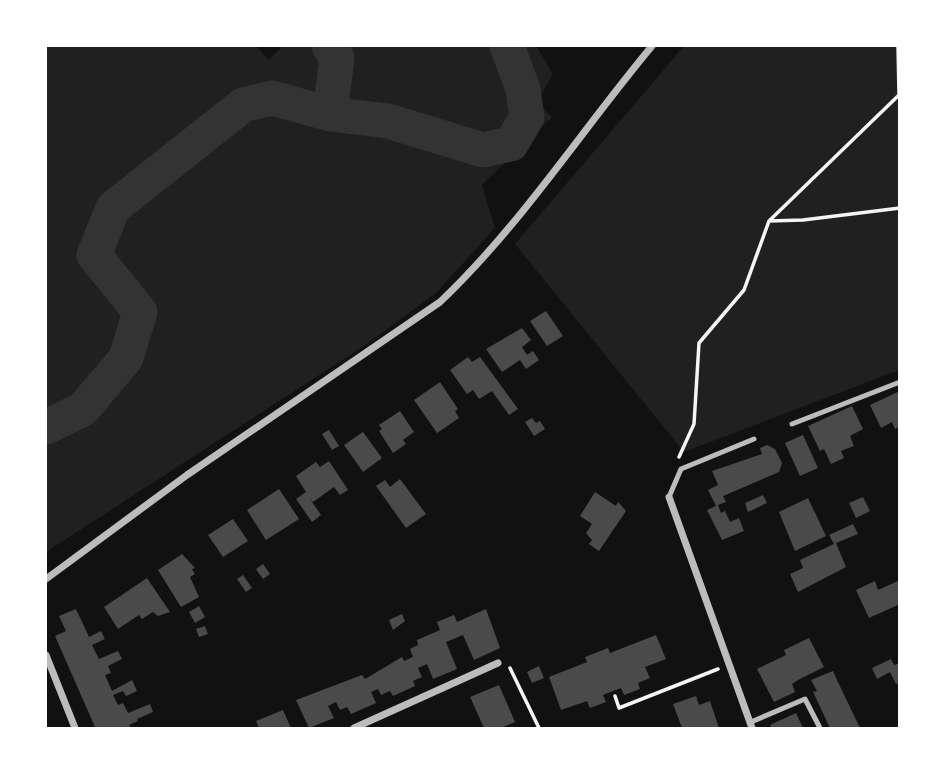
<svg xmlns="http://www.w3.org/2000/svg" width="945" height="774" viewBox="0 0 945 774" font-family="Lato,sans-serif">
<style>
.green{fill:#202020}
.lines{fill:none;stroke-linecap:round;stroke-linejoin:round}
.stream{stroke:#333;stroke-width:6}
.river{stroke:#333;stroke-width:35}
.building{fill:#4a4a4a}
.path{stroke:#f5f5f5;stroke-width:3.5}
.service{stroke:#bcbcbc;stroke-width:5}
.minor{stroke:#bcbcbc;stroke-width:7}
</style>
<rect width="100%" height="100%" fill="#111"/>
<!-- green -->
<path class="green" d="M46 46H257L268 60 283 46H536L553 74 537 103 552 117 482 185 495 228 436 293 364 346 46 552Z
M684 46H899V370L684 452 515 244Z"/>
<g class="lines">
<!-- stream -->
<path class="stream" d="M337 58 347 46"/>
<!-- river -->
<path class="river" d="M329 46 337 58 330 114
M46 427 83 409 126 358 140 312 94 255 113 208 243 105 272 98 330 114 388 121 483 150 511 144 527 117 523 89 507 46"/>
</g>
<!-- building -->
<path class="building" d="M546 311 563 336 547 346 530 321Z
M522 328 531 340 522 347 527 355 533 351 539 360 526 369 520 360 502 372 486 349Z
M468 357 472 362 480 357 518 409 509 415 492 391 479 399 473 390 467 394 450 370Z
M440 382 458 409 455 411 459 418 437 433 414 400Z
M900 391V426L895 429 892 422 881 428 870 405Z
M852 406 863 429 850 436 854 446 841 451 844 458 831 464 824 449 820 451 808 426Z
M400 411 414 432 403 440 406 444 393 453 379 431 382 429 379 425Z
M532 418 536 423 540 421 545 429 534 436 525 422Z
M329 430 339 446 332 450 322 434Z
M363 432 382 458 363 472 344 445Z
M803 435 818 468 800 476 785 443Z
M767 445 775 449 782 463 779 472 723 496 726 502 718 505 721 513 725 511 730 522 739 518 744 531 722 540 707 510 716 506 708 490 718 485 712 471 762 454 760 448Z
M329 461 348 490 340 495 334 487 313 502 310 499 321 515 312 522 296 499 306 492 296 476 316 462 320 467Z
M400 479 426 514 406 528 376 486 385 480 390 487Z
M279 489 299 519 266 540 247 510Z
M595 492 616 506 618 502 626 511 599 551 589 544 592 540 586 533 592 524 580 516Z
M763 495 767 503 748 512 745 503Z
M863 497 870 511 856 518 849 503Z
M808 498 826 536 795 551 779 512Z
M233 519 248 541 223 557 208 535Z
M853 524 858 534 836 543 846 567 798 592 790 574 803 568 800 560 834 544 829 535Z
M182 554 195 568 192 569 195 574 190 577 199 597 181 607 158 570Z
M263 564 270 574 263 579 256 569Z
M243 575 252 588 246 592 237 579Z
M147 578 170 612 158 616 153 612 142 619 139 615 118 629 104 607Z
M900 580V604L869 618 856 590 875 581 878 590Z
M199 606 205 617 195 623 189 612Z
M76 609 89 637 101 631 105 639 92 645 99 659 118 651 122 659 108 666 111 673 105 675 112 691 132 680 137 691 126 696 123 691 113 695 118 705 123 703 128 713 150 704 153 712 137 719 138 721 129 725 131 728 95 727 55 636 66 631 59 616Z
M486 609 500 648 474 660 463 635 446 642 457 669 433 679 427 664 418 668 422 677 413 681 415 686 393 696 390 691 381 695 378 689 371 692 376 703 351 714 347 707 340 710 336 702 328 706 334 718 309 728 296 700 362 675 365 679 402 657 404 661 413 657 410 649 418 645 417 640 440 630 437 622 454 615 457 622Z
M402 614 405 621 393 630 389 620Z
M205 626 208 634 199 637 196 629Z
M656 635 666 659 645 667 650 678 638 683 640 689 624 695 621 688 603 695 606 702 590 708 587 701 561 710 549 677 587 662 585 657 608 648 610 653Z
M809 638 824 667 798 680 792 684 795 692 774 702 757 669 786 655 784 650Z
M891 659 894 665 900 663V683L896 684 890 672 877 679 872 668Z
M539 666 544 678 532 683 527 672Z
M833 671 837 680 860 728H830L813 692 817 691 811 680Z
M499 685 515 722 501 728H484L470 697Z
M696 696 699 705 710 701 719 728H682L673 704Z
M283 710 291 728H259L256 721Z
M796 713 803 728H772L770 725Z"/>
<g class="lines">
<!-- path -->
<path class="path" d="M769 221 803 220 900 208
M679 457 694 424 699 343 744 290 769 221 899 95 898 46
M510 668 539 728
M615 696 619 708 718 669"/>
<!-- service -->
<path class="service" d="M792 424 900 382
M669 497 681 469 754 439
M751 722 805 699 820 728"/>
<!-- minor -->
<path class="minor" d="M669 497 752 728
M46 579 187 475 440 302C521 225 581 131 652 46
M46 655 75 728
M354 728 498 663"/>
</g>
<!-- border -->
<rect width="945" height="774" fill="none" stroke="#ffffff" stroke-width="94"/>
</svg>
